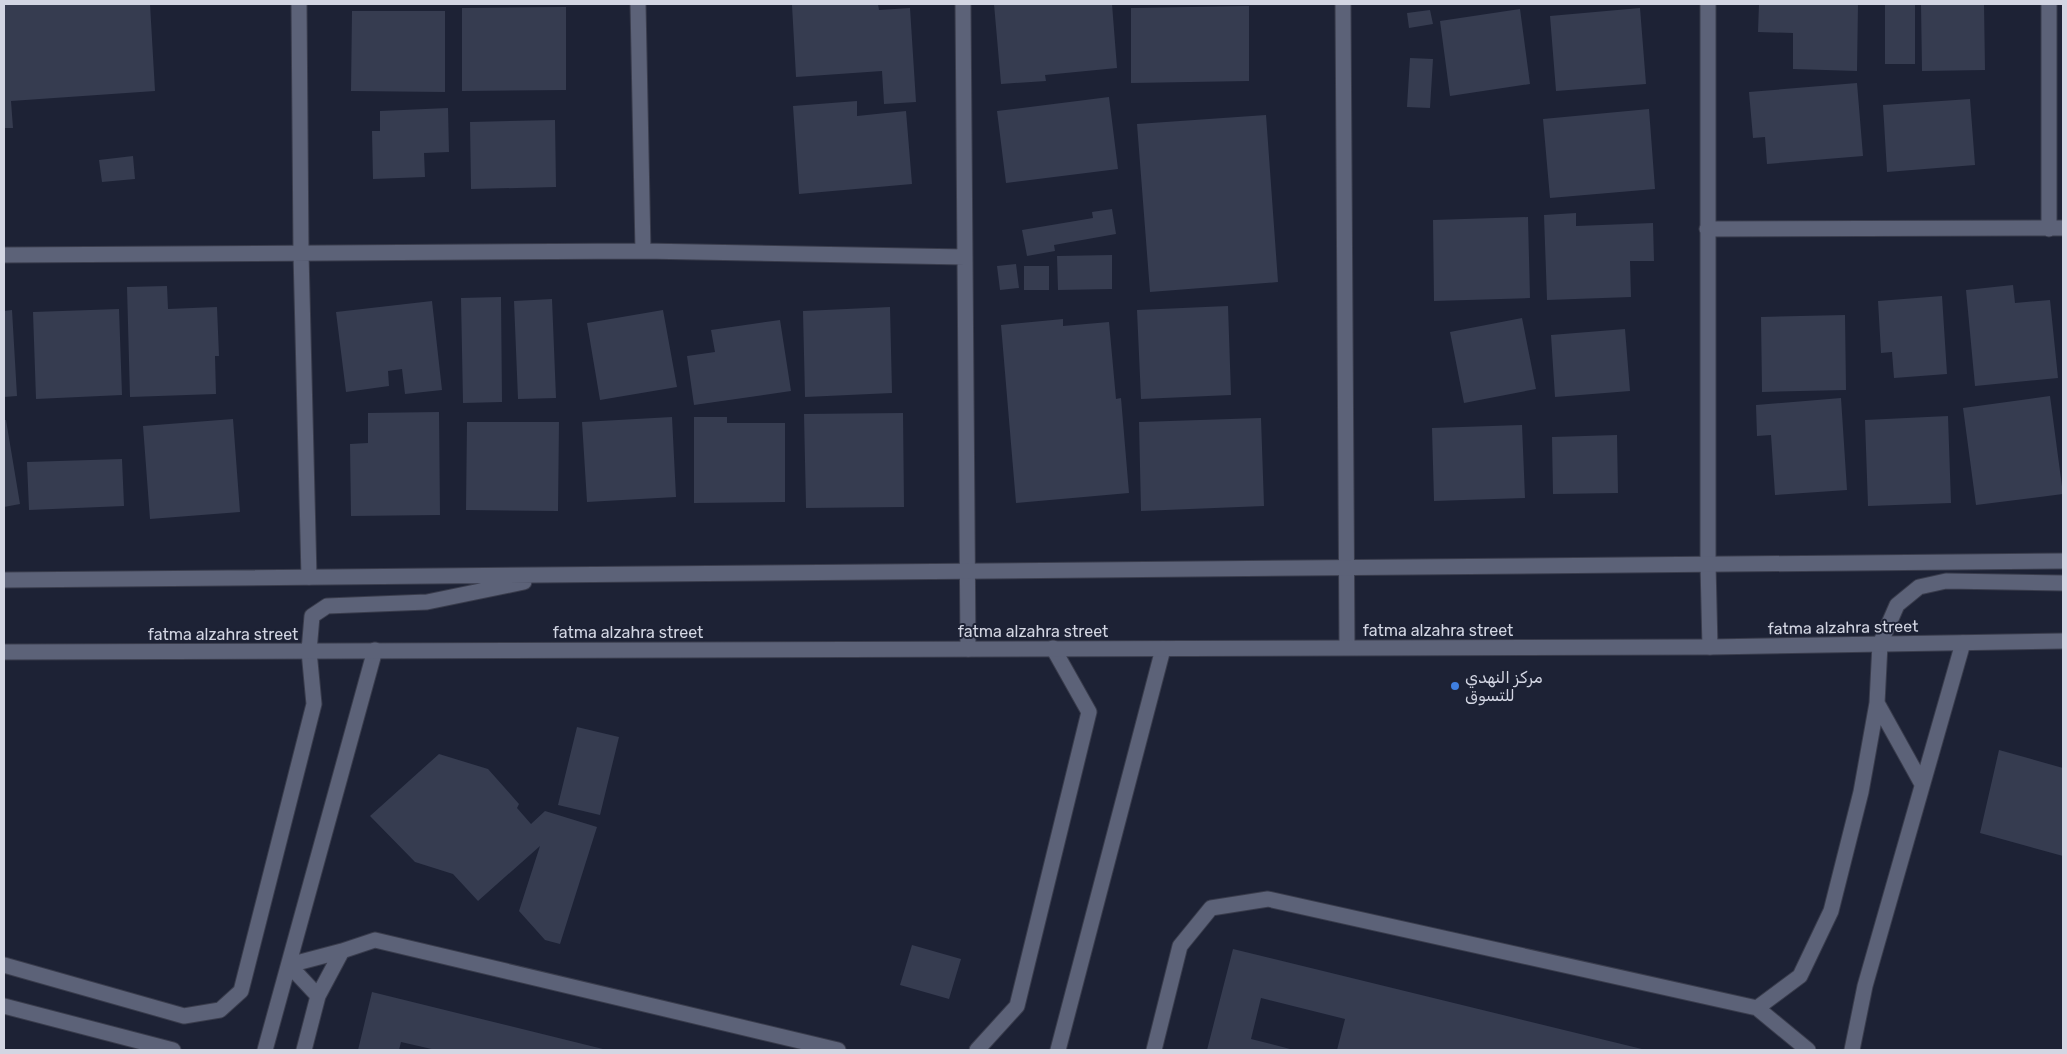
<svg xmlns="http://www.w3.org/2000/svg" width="2067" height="1054" viewBox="0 0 2067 1054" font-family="Rubik,Vazirmatn,sans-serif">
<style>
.building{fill:#363c50}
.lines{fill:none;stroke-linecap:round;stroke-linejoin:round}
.service-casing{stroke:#393c4c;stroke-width:17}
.minor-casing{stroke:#393c4c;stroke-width:17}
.tertiary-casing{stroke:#393c4c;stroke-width:17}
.service{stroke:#5c6278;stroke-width:15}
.minor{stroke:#5c6278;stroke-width:15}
.tertiary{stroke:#5c6278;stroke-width:15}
.shop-dot{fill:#3f7fe0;stroke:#1d2235;stroke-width:2}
.labels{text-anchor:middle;stroke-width:4;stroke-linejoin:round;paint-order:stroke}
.street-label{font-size:16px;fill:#d3d6e3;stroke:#1d2235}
.poi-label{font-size:16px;fill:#d3d6e3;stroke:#1d2235;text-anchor:start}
</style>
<rect width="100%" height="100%" fill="#1d2235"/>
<!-- building -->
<path class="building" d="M4 4H150L155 91 11 101 13 128H4Z
M812 4H878L879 10 910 8 916 102 884 104 882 71 796 77 792 5Z
M994 4H1112L1117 68 1045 75 1046 81 1001 84Z
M1759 4H1858L1857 71 1793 69V33L1758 32Z
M1885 4H1915V64H1885Z
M1921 4H1984L1985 70 1922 71Z
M1249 6V81L1131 83V8Z
M566 7V90L462 91V8Z
M1640 8 1646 84 1556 91 1550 16Z
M1520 9 1530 84 1450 96 1440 21Z
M1430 10 1433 24 1409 28 1407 13Z
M352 11H445V92L351 91Z
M1410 58 1433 59 1430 108 1407 107Z
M1857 83 1863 156 1767 164 1765 137 1753 138 1749 92Z
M1109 97 1118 169 1006 183 997 111Z
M1970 99 1975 165 1887 172 1883 105Z
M857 101V116L906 111 912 184 799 194 793 106Z
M448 108 449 152 424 153 425 177 373 179 372 131H380V111Z
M1649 109 1655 189 1550 198 1543 119Z
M1266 115 1278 282 1150 292 1137 124Z
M555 120 556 187 471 189 470 122Z
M133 156 135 179 102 182 99 160Z
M1112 209 1116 234 1054 245 1055 251 1027 256 1022 230 1093 218 1092 212Z
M1576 213V226L1653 223 1654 261H1630L1631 297 1547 300 1544 215Z
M1528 217 1530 298 1434 301 1433 220Z
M1112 255V289L1058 290 1057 256Z
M1016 264 1019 288 1000 290 997 266Z
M1024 266H1049V290H1024Z
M2013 285 2015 303 2050 300 2058 378 1975 386 1966 290Z
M167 286 168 309 217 307 219 356H215L216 394 130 397 127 287Z
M1942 296 1947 374 1894 378 1892 352 1881 353 1878 301Z
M501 297 502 402 463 403 461 298Z
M552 299 556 398 518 399 514 301Z
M432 301 442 390 405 394 402 369 388 371 389 386 346 392 336 312Z
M1228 306 1231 395 1141 399 1137 310Z
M890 307 892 393 805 397 803 311Z
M119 309 122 395 36 399 33 312Z
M12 310 17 396 4 397V311Z
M663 310 677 387 600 400 587 323Z
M1845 315 1846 390 1762 392 1761 317Z
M1522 318 1536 389 1464 403 1450 332Z
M1063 319V326L1109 322 1116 399 1121 398 1129 493 1016 503 1001 325Z
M780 320 791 391 694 405 687 356 715 352 711 330Z
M1625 329 1630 391 1555 397 1551 335Z
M2050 396 2063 494 1976 505 1963 408Z
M1841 398 1847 490 1775 495 1771 435 1757 436 1756 405Z
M439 412 440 515 351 516 350 444 368 443V413Z
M903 413 904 507 806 508 804 414Z
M1948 416 1951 503 1868 506 1865 420Z
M672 417 676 497 587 502 582 422Z
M694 417H727V423H785V502L694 503Z
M1261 418 1264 506 1141 511 1139 422Z
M233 419 240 512 150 519 143 426Z
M4 420H6L20 504 4 507Z
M467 422H559L558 511 466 510Z
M1522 425 1525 498 1434 501 1432 428Z
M1617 435 1618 493 1553 494 1552 437Z
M122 459 124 506 29 510 27 462Z
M577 727 619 737 600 815 558 805Z
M1999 750 2063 768V856L1980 833Z
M439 754 488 769 519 804 517 808 531 824 545 811 597 827 560 944 545 940 519 911 540 846 478 901 453 874 415 862 370 816Z
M912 945 961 959 949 999 900 985Z
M1233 949 1646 1050H1337L1345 1019 1261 998 1251 1039 1294 1050H1207Z
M372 992 607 1050H436L401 1042 399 1050H358Z"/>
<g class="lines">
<defs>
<path id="service" d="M1877 703 1922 784
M4 965 184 1016 220 1010 241 991 314 704 309 651
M318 996 289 965 342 951
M4 1006 173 1050
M1757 1008 1808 1050
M265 1050 375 650
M304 1050 318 996 342 951 375 940 838 1050
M977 1050 1017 1006 1089 712 1053 648
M1058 1050 1163 649
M1154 1050 1180 946 1211 908 1268 899 1757 1008 1800 976 1831 911 1861 792 1877 703 1880 644 1897 605 1919 587 1946 581 2063 583
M1852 1050 1865 986 1963 643"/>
<path id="minor" d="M299 4 301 253 309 577
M638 4 643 251
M963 4 968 649
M1343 4 1347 647
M1708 4V565L1710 647
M2049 4V229
M1707 229 2063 228
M4 255 643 251 965 257"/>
<path id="tertiary" d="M4 580 2063 561
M309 651 312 616 327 606 427 602 524 582
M4 652 1710 647 2063 641"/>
</defs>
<!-- service casing -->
<use href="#service" class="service-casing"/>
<!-- minor casing -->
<use href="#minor" class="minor-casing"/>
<!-- tertiary casing -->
<use href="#tertiary" class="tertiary-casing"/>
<!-- service -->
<use href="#service" class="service"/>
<!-- minor -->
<use href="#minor" class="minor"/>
<!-- tertiary -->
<use href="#tertiary" class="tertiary"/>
</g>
<!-- markers -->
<circle class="shop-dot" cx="1455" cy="686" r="5"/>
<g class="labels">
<!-- street labels -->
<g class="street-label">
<text transform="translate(1843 627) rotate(-1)" y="6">fatma alzahra street</text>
<text x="1438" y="636">fatma alzahra street</text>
<text x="1033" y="637">fatma alzahra street</text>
<text x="628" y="638">fatma alzahra street</text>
<text x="223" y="640">fatma alzahra street</text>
</g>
<!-- poi labels -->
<g class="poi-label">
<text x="1465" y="683">مركز النهدي<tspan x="1465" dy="18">للتسوق</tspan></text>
</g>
</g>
<!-- border -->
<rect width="2067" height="1054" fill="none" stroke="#d3d6e3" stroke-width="10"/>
</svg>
